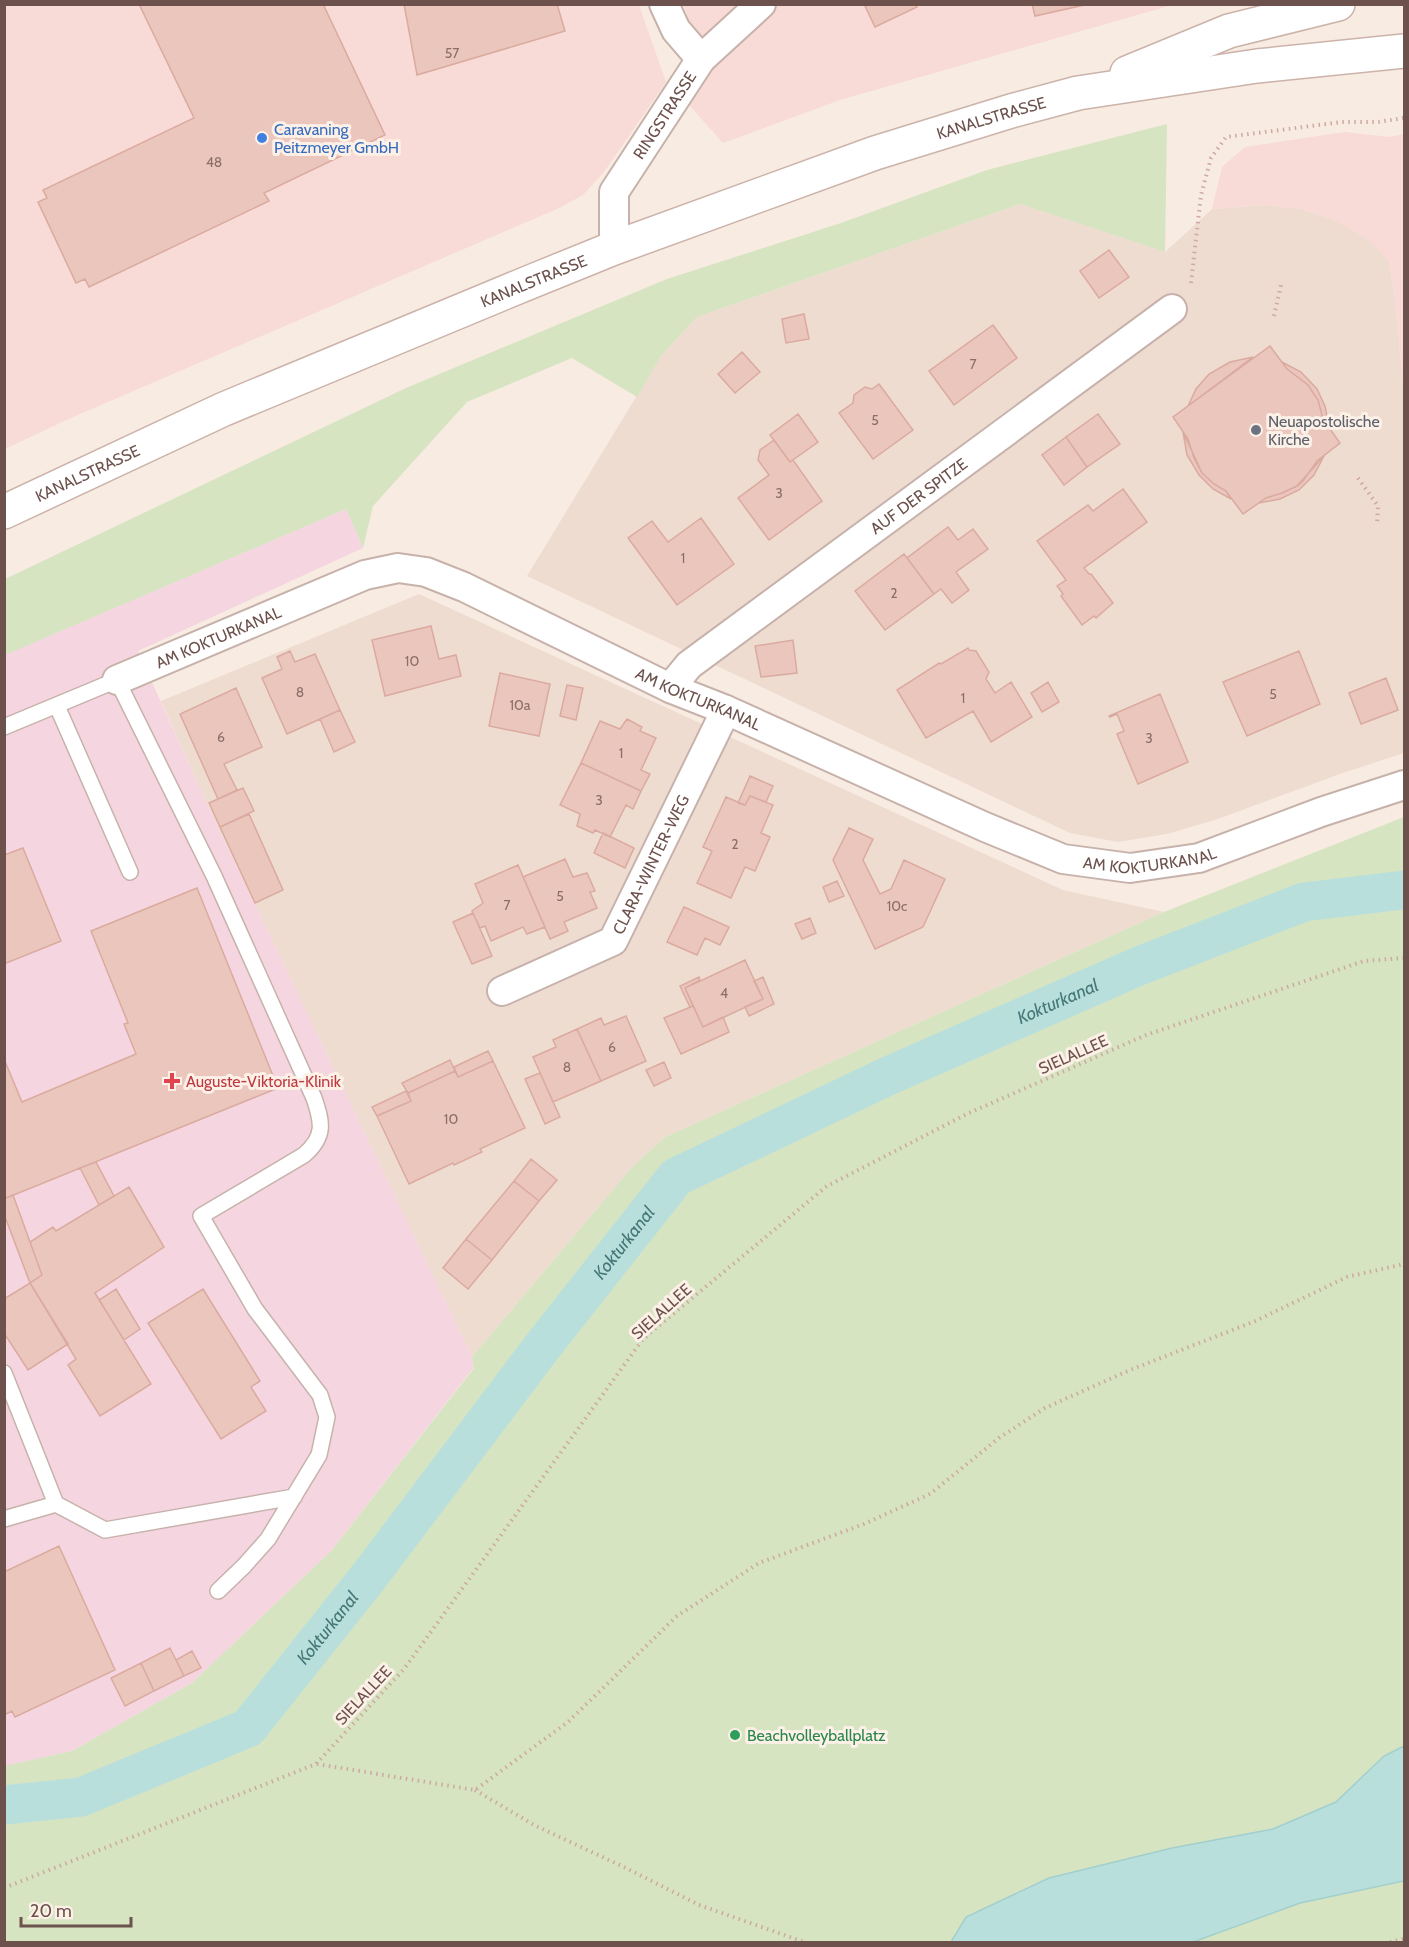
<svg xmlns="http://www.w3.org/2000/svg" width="1409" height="1947" viewBox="0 0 1409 1947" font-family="Cabin,sans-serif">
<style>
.residential{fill:#efdcd1}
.commercial{fill:#f8dad6}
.medical{fill:#f5d6e0}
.green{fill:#d6e4c2}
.water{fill:#b9dfdd;stroke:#a1cfcd;stroke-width:1.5}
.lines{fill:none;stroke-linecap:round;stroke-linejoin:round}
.canal{stroke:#b9dfdd;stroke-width:39}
.building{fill:#eac6bd;stroke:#dbaa9f;stroke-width:1.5}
.lane-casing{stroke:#c7b2ab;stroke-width:18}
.street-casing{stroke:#c7b2ab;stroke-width:32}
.secondary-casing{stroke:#ccb3aa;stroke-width:36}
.path{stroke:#cea9a1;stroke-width:4;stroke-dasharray:1.5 4.5;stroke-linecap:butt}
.lane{stroke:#fff;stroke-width:15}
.street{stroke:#fff;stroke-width:28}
.secondary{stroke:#fff;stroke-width:33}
.shop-dot{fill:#3f7fe0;stroke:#fcf0e7;stroke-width:2}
.worship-dot{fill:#6b7280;stroke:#fcf0e7;stroke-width:2}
.health-dot{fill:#e0444e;stroke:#fcf0e7;stroke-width:2}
.leisure-dot{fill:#2e9e5b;stroke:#fcf0e7;stroke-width:2}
.labels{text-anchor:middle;stroke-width:6;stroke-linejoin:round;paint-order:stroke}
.number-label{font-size:14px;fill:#8c6e68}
.street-label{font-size:16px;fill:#6c514c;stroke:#fcf0e7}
.shop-label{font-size:16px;fill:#366cbe;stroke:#fcf0e7;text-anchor:start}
.worship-label{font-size:16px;fill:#5b616d;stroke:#fcf0e7;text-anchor:start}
.health-label{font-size:16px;fill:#be3a42;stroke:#fcf0e7;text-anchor:start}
.leisure-label{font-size:16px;fill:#27864d;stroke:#fcf0e7;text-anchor:start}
.water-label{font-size:18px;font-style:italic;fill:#457776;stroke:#fcf0e7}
</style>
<rect width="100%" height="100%" fill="#f8ebe1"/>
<!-- residential -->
<path class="residential" d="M1020 204 1165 252 1212 209 1265 205 1300 209 1335 220 1370 240 1389 261 1394 290 1404 392V753L1340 774 1218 819 1167 834 1118 842 1070 833 527 576 661 356 697 317Z
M419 594 1063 890 1164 912 665 1137 632 1167 472 1357 207 804 161 701Z"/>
<!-- commercial -->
<path class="commercial" d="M4 5H639L666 82 604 172 583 195 557 209 73 417 5 449Z
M684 5H1172L840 100 723 143 689 105 707 78Z
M1345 132 1390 137 1404 134V392L1394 290 1389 261 1370 241 1335 220 1300 209 1265 205 1212 209 1222 167 1245 147Z"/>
<!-- medical -->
<path class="medical" d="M346 509 363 548 138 651 207 804 472 1357 474 1367 332 1550 192 1683 72 1751 5 1766 4 655Z"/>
<!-- green -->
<path class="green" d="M1167 124 1165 252 1020 204 697 317 661 356 637 397 572 358 467 402 373 506 363 548 346 509 5 655V579L406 388 667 279 841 223 987 170Z
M1404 817V1746L1384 1756 1336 1802 1273 1829 1172 1848 1049 1878 966 1917 951 1942H5L4 1766 72 1751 192 1683 332 1550 474 1368 472 1357 632 1167 665 1137 1164 912Z
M1404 1881V1942H1193L1300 1903Z"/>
<!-- water -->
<path class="water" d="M1404 1746V1881L1300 1903 1193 1942H951L966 1917 1049 1878 1172 1848 1273 1829 1336 1802 1384 1756Z"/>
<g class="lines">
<!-- canal -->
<path class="canal" id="s1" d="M4 1805 81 1797 248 1728 370 1575 542 1347 676 1177 888 1076 1139 966 1304 902 1404 890"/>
</g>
<!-- building -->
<path class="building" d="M139 4H323L385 135 264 193 269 201 89 287 85 279 76 283 38 202 47 198 43 190 194 118Z
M404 4H557L565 31 417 75Z
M864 4H915L917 7 875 27Z
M1032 4H1089L1035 16Z
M1109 250 1129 277 1099 298 1080 271Z
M804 314 809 339 786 343 782 319Z
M993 325 1017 358 954 405 929 371Z
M1270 346 1287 369 1308 385 1318 400 1323 419 1340 443 1317 461 1303 481 1297 486 1282 493 1266 498 1243 514 1226 491 1214 484 1202 473 1194 458 1188 439 1173 417Z
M742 352 760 372 735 393 718 374Z
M1253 357 1188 406 1196 389 1209 374 1230 362Z
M1282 362 1301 372 1317 389 1325 406 1329 427 1323 419 1318 400 1308 385 1287 369Z
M879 384 913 430 873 459 839 413 853 403 854 395 865 387 872 389Z
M798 414 818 442 790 462 770 435Z
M1098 414 1120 444 1087 467 1066 437Z
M1183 432 1202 473 1214 484 1226 491 1231 499 1213 489 1199 475 1187 455Z
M1066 437 1087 467 1064 485 1042 455Z
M774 440 790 462 793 460 822 501 769 540 738 498 769 475 758 460 760 450Z
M1324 456 1314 475 1299 490 1280 499 1259 503 1266 498 1282 493 1297 486Z
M1123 489 1147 522 1084 568 1089 574H1091L1113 603 1096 618 1094 616 1082 625 1061 596 1063 594 1057 586 1066 580 1037 541 1088 505 1093 511Z
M701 518 734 564 677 605 628 538 652 521 668 542Z
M948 527 958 540 973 529 988 549 956 572 969 590 952 603 941 589 934 594 907 558Z
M904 554 934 594 885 630 855 591Z
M431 626 439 659 456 655 461 676 385 696 372 640Z
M793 640 797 673 761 677 755 646Z
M968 648 969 650 976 651 989 672 986 679 995 693 1011 682 1032 717 991 742 973 711 926 738 897 690 939 663 941 664Z
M290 651 295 662 315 654 340 710 287 734 262 678 282 669 277 657Z
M1299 651 1320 704 1247 736 1223 682Z
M500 673 550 684 539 736 489 726Z
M1386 678 1398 710 1361 724 1349 693Z
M1048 682 1059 702 1042 712 1031 693Z
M567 685 583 688 576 720 560 716Z
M236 688 262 747 224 764 237 790 218 799 180 714Z
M1160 694 1188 762 1138 784 1117 734 1124 731 1117 714 1110 717 1109 716Z
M340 710 355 742 334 752 320 719Z
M627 719 642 727 640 731 656 738 641 770 650 774 641 791 581 763 600 721 620 729Z
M581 763 641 791 633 809 626 805 610 837 595 830 593 833 577 826 580 814 560 805Z
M750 776 773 786 766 802 750 796 745 805 738 803Z
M243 788 254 811 220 827 209 803Z
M750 796 773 805 761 833 770 837 755 871 745 867 731 898 697 883 712 851 703 847 726 797 745 805Z
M249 814 283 890 255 903 220 827Z
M849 828 873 839 863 860 880 894 891 889 904 860 945 879 923 927 875 949 833 860Z
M603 833 634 848 625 868 594 853Z
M23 848 61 941 4 964V855Z
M565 859 573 877 587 873 595 891 590 892 597 908 564 922 568 931 550 939 523 877Z
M518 865 545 927 527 934 523 927 491 941 485 926 480 928 472 911 483 903 475 884Z
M837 881 844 896 829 902 823 887Z
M197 888 278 1088 4 1199V1059L22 1102 136 1054 124 1024 128 1023 91 931Z
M684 907 729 927 720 945 705 938 697 955 667 942Z
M473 913 492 956 472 964 453 922Z
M810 918 816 933 802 939 795 924Z
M745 960 763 999 703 1027 685 988Z
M699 977 700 980 685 988 693 1006 690 1007 680 986Z
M763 977 774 1004 749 1016 745 1007 763 999 754 981Z
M693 1006 703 1027 723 1017 729 1032 681 1054 664 1018Z
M626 1016 646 1061 601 1081 577 1029 601 1018 604 1025Z
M577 1029 601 1081 553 1102 533 1057 556 1047 553 1040Z
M488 1051 493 1061 458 1077 454 1067Z
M450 1060 455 1071 408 1093 402 1083Z
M493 1061 525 1128 480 1149 482 1152 454 1165 453 1163 409 1184 377 1116 411 1101 408 1093 455 1071 458 1077Z
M664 1062 671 1078 654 1086 646 1070Z
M540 1073 560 1117 545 1124 525 1079Z
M406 1091 411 1101 377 1116 372 1107Z
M531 1159 557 1180 539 1201 514 1181Z
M96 1162 114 1196 99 1205 80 1168Z
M514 1181 539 1201 492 1260 466 1239Z
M129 1187 164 1247 95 1293 151 1384 100 1416 68 1365 76 1359 30 1283 42 1275 30 1242 53 1227 56 1231Z
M13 1195 42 1275 30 1283 4 1214V1199Z
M466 1239 492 1260 468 1289 443 1268Z
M30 1283 68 1344 28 1370 4 1333V1299Z
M116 1289 140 1329 124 1340 99 1300Z
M203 1289 260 1381 251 1387 266 1411 221 1439 148 1323Z
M59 1546 115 1670 15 1717 12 1711 4 1715V1572Z
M170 1648 184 1676 154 1691 141 1663Z
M192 1651 201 1668 184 1676 176 1660Z
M141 1663 154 1691 125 1706 111 1678Z"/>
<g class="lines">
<defs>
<path id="lane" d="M57 706 130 872
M4 727 117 680 214 876 314 1098C322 1122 326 1136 304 1155L201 1216 255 1309 320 1395 327 1417 319 1455 268 1539 244 1566 218 1591
M4 1373 56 1504 105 1530 294 1497
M4 1519 56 1504"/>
<g id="street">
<path d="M664 4 676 30 701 59"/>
<path id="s2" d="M614 248V192L701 59 761 4"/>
<path id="s3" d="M117 680 365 575 398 568 426 572 464 587 670 688 726 710 985 827 1063 859 1130 868 1199 858 1321 812 1404 785"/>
<path id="s4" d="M670 688 689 665 1172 309"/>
<path id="s5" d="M502 991 613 941 726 710"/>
</g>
<g id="secondary">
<path d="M1127 73 1229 31 1338 4"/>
<path id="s6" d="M4 512 224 409 530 282 614 248 875 153 1011 111 1078 93 1257 66 1404 51"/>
</g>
</defs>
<!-- lane casing -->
<use href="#lane" class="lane-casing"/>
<!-- street casing -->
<use href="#street" class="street-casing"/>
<!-- secondary casing -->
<use href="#secondary" class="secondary-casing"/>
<!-- path -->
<path class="path" d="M1191 283 1201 195 1211 158 1226 137 1342 122H1378L1404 118
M1274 316 1281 285
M1358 478 1378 506 1377 525
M317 1764 475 1790 568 1722 677 1616 759 1563 864 1524 930 1494 999 1438 1045 1408 1130 1370 1253 1322 1347 1277 1404 1264
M475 1790 534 1825 626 1868 699 1905 804 1942
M4 1888 316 1764 404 1669 643 1339 827 1186 969 1113 1146 1035 1364 961 1404 958
M1390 1942 1404 1939"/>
<!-- lane -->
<use href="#lane" class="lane"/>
<!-- street -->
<use href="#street" class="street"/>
<!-- secondary -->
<use href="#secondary" class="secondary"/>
</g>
<!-- markers -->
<circle class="shop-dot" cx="262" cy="138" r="6"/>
<circle class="worship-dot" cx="1256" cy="430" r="6"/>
<path class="health-dot" d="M169 1072h6v6h6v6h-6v6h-6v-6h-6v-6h6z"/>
<circle class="leisure-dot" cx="735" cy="1735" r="6"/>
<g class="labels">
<!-- number labels -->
<g class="number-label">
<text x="452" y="58">57</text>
<text x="214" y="167">48</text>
<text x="973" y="369">7</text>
<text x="875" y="425">5</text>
<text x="779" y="498">3</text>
<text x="683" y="563">1</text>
<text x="894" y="598">2</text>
<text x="412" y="666">10</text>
<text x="300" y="697">8</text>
<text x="1273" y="699">5</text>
<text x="963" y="703">1</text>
<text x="520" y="710">10a</text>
<text x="221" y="742">6</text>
<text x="1149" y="743">3</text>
<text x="621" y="758">1</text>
<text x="599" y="805">3</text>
<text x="735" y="849">2</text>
<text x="560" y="901">5</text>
<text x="507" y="910">7</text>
<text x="897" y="911">10c</text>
<text x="724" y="998">4</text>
<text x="612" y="1052">6</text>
<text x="567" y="1072">8</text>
<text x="451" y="1124">10</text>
</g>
<!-- street labels -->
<g class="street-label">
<text dy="6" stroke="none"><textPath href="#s2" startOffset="148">RINGSTRASSE</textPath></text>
<text dy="6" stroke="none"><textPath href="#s6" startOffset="1064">KANALSTRASSE</textPath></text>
<text dy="6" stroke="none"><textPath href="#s6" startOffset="578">KANALSTRASSE</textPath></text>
<text dy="6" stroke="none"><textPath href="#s6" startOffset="92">KANALSTRASSE</textPath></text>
<text dy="6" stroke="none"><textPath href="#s4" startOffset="315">AUF DER SPITZE</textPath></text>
<text dy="6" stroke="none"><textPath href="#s3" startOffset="110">AM KOKTURKANAL</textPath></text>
<text dy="6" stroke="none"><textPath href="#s3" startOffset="632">AM KOKTURKANAL</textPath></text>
<text dy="6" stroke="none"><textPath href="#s3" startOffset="1118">AM KOKTURKANAL</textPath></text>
<text dy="6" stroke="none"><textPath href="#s5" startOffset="207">CLARA-WINTER-WEG</textPath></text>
<text transform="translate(1073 1054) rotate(-24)" y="6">SIELALLEE</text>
<text transform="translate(661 1311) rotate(-42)" y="6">SIELALLEE</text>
<text transform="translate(363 1695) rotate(-47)" y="6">SIELALLEE</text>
</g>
<!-- shop labels -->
<g class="shop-label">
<text x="274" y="135">Caravaning<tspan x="274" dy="18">Peitzmeyer GmbH</tspan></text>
</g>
<!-- worship labels -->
<g class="worship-label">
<text x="1268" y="427">Neuapostolische<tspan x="1268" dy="18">Kirche</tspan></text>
</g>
<!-- health labels -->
<g class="health-label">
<text x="186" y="1087">Auguste-Viktoria-Klinik</text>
</g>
<!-- leisure labels -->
<g class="leisure-label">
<text x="747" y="1741">Beachvolleyballplatz</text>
</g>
<!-- water labels -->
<g class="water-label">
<text dy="6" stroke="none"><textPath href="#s1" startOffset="1376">Kokturkanal</textPath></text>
<text dy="6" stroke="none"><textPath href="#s1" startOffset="872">Kokturkanal</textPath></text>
<text dy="6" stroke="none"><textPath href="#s1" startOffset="386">Kokturkanal</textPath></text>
</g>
</g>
<!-- border -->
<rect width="1409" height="1947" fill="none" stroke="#6c514c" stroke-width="12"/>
<!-- scale -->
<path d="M21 1917v9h110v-9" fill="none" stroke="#6c514c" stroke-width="3"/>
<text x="30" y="1917" font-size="18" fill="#6c514c" stroke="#fcf0e7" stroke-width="4.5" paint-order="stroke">20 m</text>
</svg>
